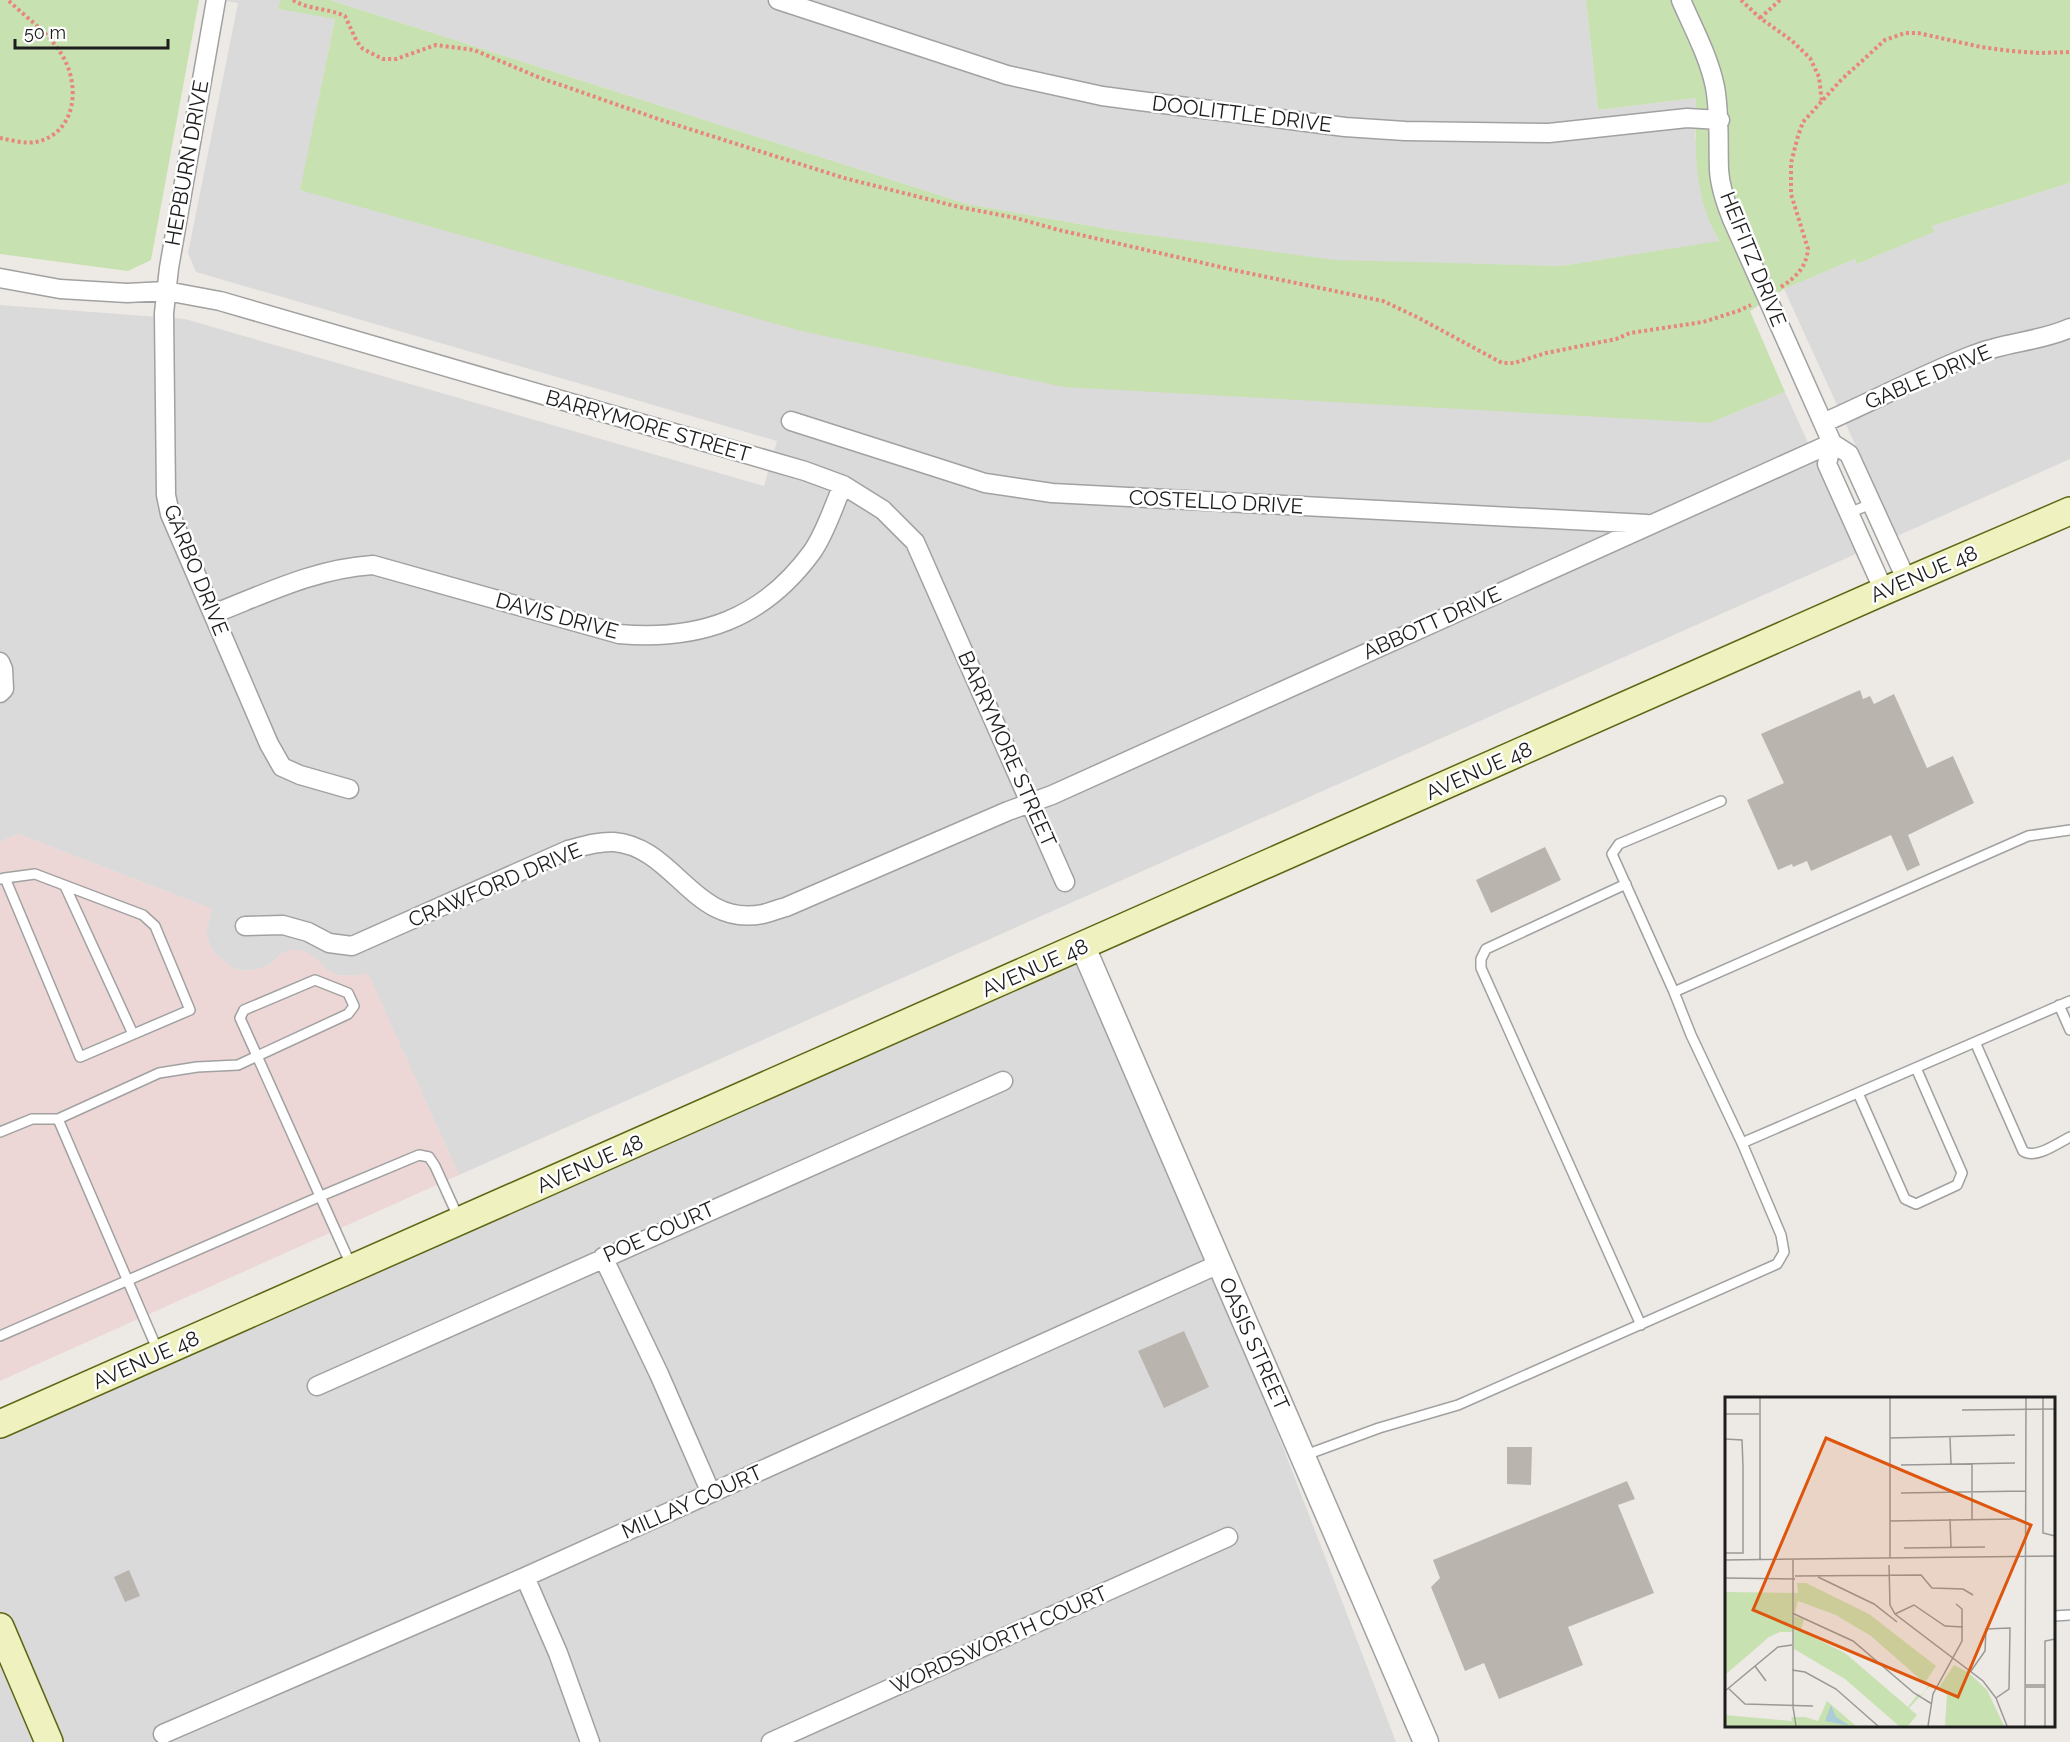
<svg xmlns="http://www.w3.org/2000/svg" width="2070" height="1742" viewBox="0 0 2070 1742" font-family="Raleway,sans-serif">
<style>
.residential{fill:#dbdada}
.commercial{fill:#ecd7d6}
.grass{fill:#c8e1b1}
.building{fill:#bab4ae}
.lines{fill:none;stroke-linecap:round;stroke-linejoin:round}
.service-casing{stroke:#a1a1a1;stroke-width:12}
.minor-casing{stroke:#a1a1a1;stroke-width:21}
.tertiary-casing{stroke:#a1a1a1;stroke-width:27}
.secondary-casing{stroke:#5d6612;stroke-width:30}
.path{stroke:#e8867b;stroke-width:4;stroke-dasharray:3 3;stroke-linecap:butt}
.service{stroke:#fff;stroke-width:9}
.minor{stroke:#fff;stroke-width:18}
.tertiary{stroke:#fff;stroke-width:24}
.secondary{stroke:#eff1bf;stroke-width:27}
.labels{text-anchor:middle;stroke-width:5;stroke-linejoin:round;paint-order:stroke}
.street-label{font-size:21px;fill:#1d1d1d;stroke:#fff}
.inset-road{fill:none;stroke:#9a9895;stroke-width:1.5}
.view{fill:#de560d;fill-opacity:0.15;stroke:#de560d;stroke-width:3}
.inset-edge{fill:none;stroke:#1d1d1d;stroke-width:3}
</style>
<rect width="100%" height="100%" fill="#edeae5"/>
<!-- residential -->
<path class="residential" d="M220 0H280L278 9 335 18 301 190 1710 423 1785 392 1858 553 459 1175 368 974 353 976 337 975 326 969 316 958 280 954 272 963 261 968 246 971 234 969 214 953 209 942 206 931 212 909 18 834 0 842V305L185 319 764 486 777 441 196 272 188 253 238 3Z
M330 0H1586L1598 110 1696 98 1695 137 1707 214 1719 242 1561 266 1335 261 1119 231 967 204Z
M2070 183V459L1897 536 1784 289 1855 259 1857 264 1933 232 1932 226Z
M1083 947 1158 1121 1396 1742H0V1425Z"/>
<!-- commercial -->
<path class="commercial" d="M18 834 212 909 206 931 209 942 214 953 234 969 246 971 261 968 272 963 280 954 292 949 304 951 316 958 326 969 337 975 353 976 368 973 459 1175 0 1381V842Z"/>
<!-- grass -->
<path class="grass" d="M0 0H199L151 260 128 271 0 254Z
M280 0H330L967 204 1119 231 1335 260 1561 266 1719 241C1715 233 1710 224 1707 215 1694 179 1695 136 1696 98L1598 110 1586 0H2070V183L1932 226 1934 232 1857 264 1855 259 1784 289 1750 311 1785 392 1710 423 1064 387 801 331 300 190 335 19 278 9Z"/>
<!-- building -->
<path class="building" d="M1860 690 1863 699 1870 696 1874 704 1894 694 1927 768 1953 756 1974 803 1908 835 1920 865 1907 871 1891 835 1811 871 1807 861 1793 867 1792 864 1778 870 1747 800 1784 783 1761 734Z
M1545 847 1561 880 1491 913 1476 880Z
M1184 1331 1209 1387 1164 1408 1138 1351Z
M1507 1447H1532L1531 1485 1507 1484Z
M1627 1481 1635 1499 1618 1505 1654 1593 1568 1627 1583 1665 1499 1699 1484 1663 1465 1671 1431 1587 1440 1578 1433 1560Z
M129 1570 140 1596 125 1602 114 1577Z"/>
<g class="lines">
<defs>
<path id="service" d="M1849 513 1871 504
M0 879 5 878 35 874 143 915 155 926 190 1010 80 1057 5 878
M1626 884 1486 949 1481 959V968L1641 1325
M65 886 133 1034
M1674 992 2028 836 2070 830
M2059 1005 2070 1030
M1975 1042 2023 1151C2035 1160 2058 1143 2070 1137
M1858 1093 1905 1199 1916 1204 1957 1185 1962 1173 1916 1068
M58 1119 158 1351
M0 1132 32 1119H58L159 1073 197 1067 238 1065 348 1014 354 1006 348 993 315 980 244 1010 240 1018 351 1265
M1742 1143 2070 1001
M0 1336 321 1196 419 1155 429 1157 435 1166 459 1219
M1303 1456 1379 1428 1458 1405 1777 1264 1784 1252 1781 1235 1742 1143 1691 1035 1674 992 1612 854 1619 844 1721 801
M2054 1616 2070 1615"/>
<path id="minor" d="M216 0 169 268 164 313 166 495 170 514 213 614 269 744 282 767 300 775 349 789
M778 0 1007 75 1102 96 1140 101 1345 127 1405 131 1549 133 1687 118 1720 120
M1681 0C1693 28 1709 57 1715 87 1720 115 1718 142 1719 170 1720 187 1726 204 1732 219L1832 443 1849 454 1907 581
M0 278 60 289 127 293 166 291 220 301 805 471 843 485 883 510 915 542 1065 882
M791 421 985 483 1052 493 1647 524
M1823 423C1873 401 1922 375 1973 355 2004 342 2039 342 2070 328
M1832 443 1827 464 1884 591
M213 614C267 593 314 569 373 565L619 634C700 641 763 619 812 552 826 532 833 507 843 485
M0 662 3 669 4 689 0 693
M245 926 283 925 308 932 329 943 352 946 568 850C583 846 598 841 614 842 675 847 694 928 763 914 771 912 778 909 786 907L1008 811 1052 795 1832 443
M603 1257 659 1374 711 1493
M317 1386 1003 1081
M525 1577 558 1653 590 1742
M163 1734 525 1577 1219 1264
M771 1742 1228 1537"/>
<path id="tertiary" d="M1083 947C1196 1212 1313 1476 1426 1742"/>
<path id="secondary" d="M0 1424 1884 591 2070 511
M0 1627 49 1742"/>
</defs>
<!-- service casing -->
<use href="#service" class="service-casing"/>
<!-- minor casing -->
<use href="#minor" class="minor-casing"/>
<!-- tertiary casing -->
<use href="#tertiary" class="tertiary-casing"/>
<!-- secondary casing -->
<use href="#secondary" class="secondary-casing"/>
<!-- path -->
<path class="path" d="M293 0C309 10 328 8 345 16L357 42 363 49 383 59H396L436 45 474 50 538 77 661 120 844 178 959 207 1016 218 1059 230 1238 271 1383 301 1417 317 1502 363H1514L1546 353 1616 339 1630 333 1703 322 1738 311 1751 305
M1741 0 1760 18 1791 40 1810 58 1819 77 1822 103
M1760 18 1780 0
M0 138C11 140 25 144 36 142 78 133 81 82 60 52 47 31 25 17 8 0
M1781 287C1796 277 1806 268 1808 249L1791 194V163L1798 136 1803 122 1841 80 1885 40 1905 33H1918L1981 47 2011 51 2039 53 2070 52"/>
<!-- service -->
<use href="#service" class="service"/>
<!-- minor -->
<use href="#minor" class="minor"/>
<!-- tertiary -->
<use href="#tertiary" class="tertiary"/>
<!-- secondary -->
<use href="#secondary" class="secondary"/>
</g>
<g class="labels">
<!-- street labels -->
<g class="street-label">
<text transform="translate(1242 114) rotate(7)" y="7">DOOLITTLE DRIVE</text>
<text transform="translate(187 163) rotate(-80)" y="7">HEPBURN DRIVE</text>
<text transform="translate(1753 259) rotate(68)" y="7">HEIFITZ DRIVE</text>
<text transform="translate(1928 377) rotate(-23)" y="7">GABLE DRIVE</text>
<text transform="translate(648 426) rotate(16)" y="7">BARRYMORE STREET</text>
<text transform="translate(1216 502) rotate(3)" y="7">COSTELLO DRIVE</text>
<text transform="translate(196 570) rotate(68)" y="7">GARBO DRIVE</text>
<text transform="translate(1924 574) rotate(-23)" y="7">AVENUE 48</text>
<text transform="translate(557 616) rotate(15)" y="7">DAVIS DRIVE</text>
<text transform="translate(1432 623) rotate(-24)" y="7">ABBOTT DRIVE</text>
<text transform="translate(1007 749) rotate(66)" y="7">BARRYMORE STREET</text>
<text transform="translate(1479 771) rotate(-24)" y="7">AVENUE 48</text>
<text transform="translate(495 885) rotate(-23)" y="7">CRAWFORD DRIVE</text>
<text transform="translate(1035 968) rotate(-24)" y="7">AVENUE 48</text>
<text transform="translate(590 1164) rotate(-24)" y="7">AVENUE 48</text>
<text transform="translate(659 1232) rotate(-24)" y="7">POE COURT</text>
<text transform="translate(1254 1344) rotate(66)" y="7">OASIS STREET</text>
<text transform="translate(146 1360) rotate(-24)" y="7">AVENUE 48</text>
<text transform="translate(692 1502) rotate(-24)" y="7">MILLAY COURT</text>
<text transform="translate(999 1640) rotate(-24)" y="7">WORDSWORTH COURT</text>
</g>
</g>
<!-- overview -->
<g transform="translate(1725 1397)">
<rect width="330" height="330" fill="#edeae5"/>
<path d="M72 186H81L144 217 211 269 201 284 206 288 184 311 192 318 183 329H174L120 282 69 252 68 235H55L44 240 0 278V195L68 196H73ZM73 204 111 218 146 239 203 289 197 299 193 297 183 310 120 256 76 234 79 222 69 219ZM229 268 244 276 262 293 279 329H220L222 298 213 292ZM102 304 131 329H0V318L67 324 66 320H80L93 324Z" fill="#c8e1b1" fill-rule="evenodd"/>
<path d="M106 308 111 320 125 329 100 324Z" fill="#aaccd5"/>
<path class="inset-road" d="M35 1V163M165 1V161M318 1V136L330 139M237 13 330 12M0 17H34M225 40 226 67M165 41 290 38M0 42 17 43 18 69V156H0M247 67V122M176 68 290 66M176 96 301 94M225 122 226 150M165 124 290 122M179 151 260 150M68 162V310L71 329M0 163 330 159M164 168 165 208 170 217 258 284 271 301 282 329M70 179 196 178 207 191 238 192 248 198M93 180 149 207 172 225M0 181 70 182M67 216 128 244 189 296 207 307M170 217 189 208 220 229 238 230M30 269 41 284M67 273 80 275 111 292 153 329M246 274 260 254 261 232 285 231 284 292 271 301M301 288H320M301 290H320M3 291 20 307 88 309M0 294 53 250 67 248M203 329 208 297 237 244V212L231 207M300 329 301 1M320 329V244L330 242"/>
<path class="view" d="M101 41 306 128 233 300 28 213Z"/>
<rect width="330" height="330" class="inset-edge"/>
</g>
<!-- scale -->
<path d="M15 39v9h153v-9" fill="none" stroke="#1d1d1d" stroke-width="3"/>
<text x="24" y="39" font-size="18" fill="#1d1d1d" stroke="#ffffff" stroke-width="4.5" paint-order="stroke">50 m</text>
</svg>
